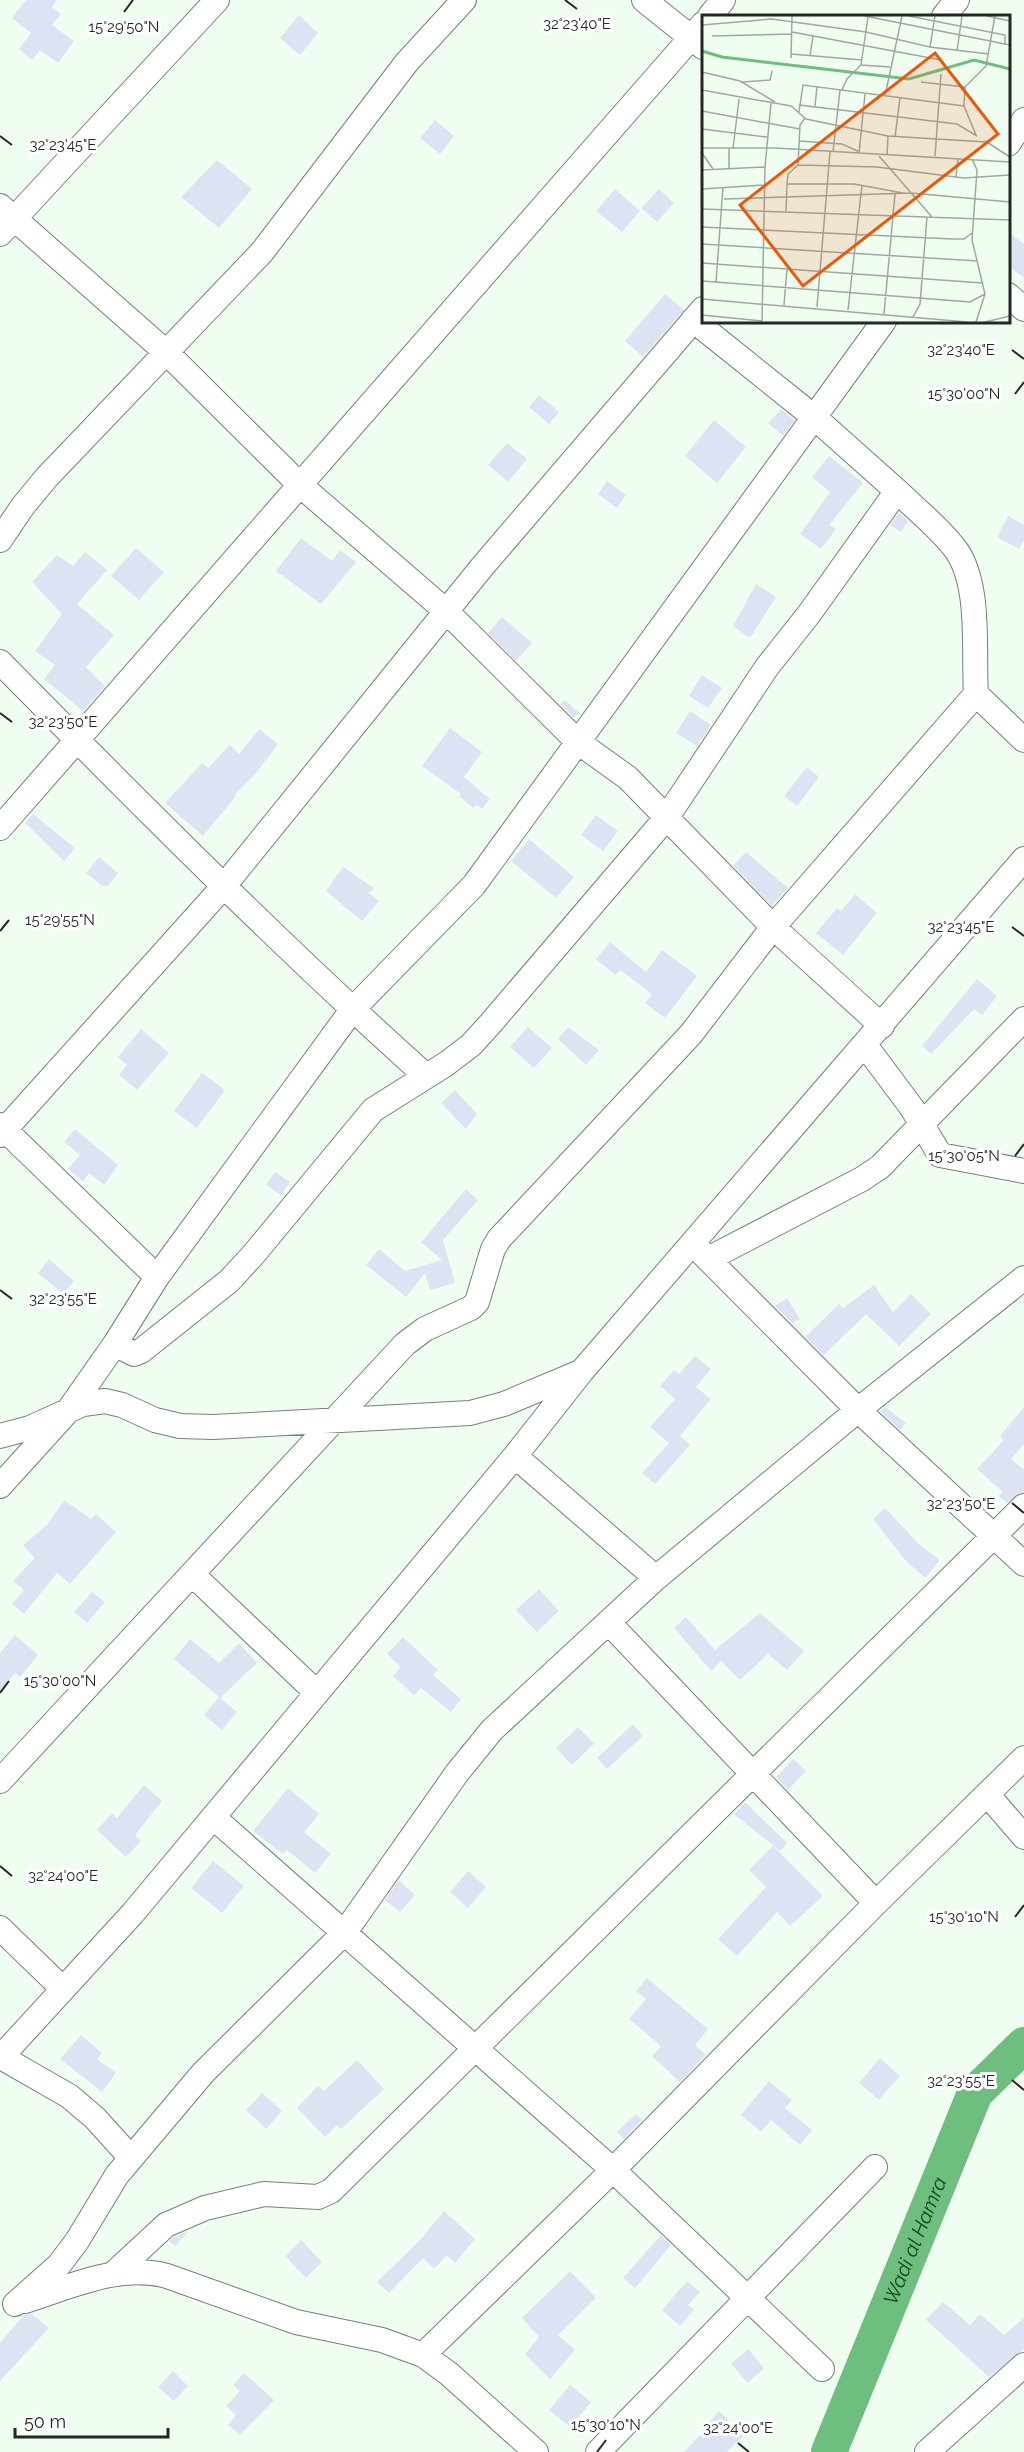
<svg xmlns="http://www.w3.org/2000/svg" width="1024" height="2452" viewBox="0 0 1024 2452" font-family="Raleway,sans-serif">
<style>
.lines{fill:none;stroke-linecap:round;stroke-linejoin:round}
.river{stroke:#6ebe7f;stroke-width:36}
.building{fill:#dee3f4}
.minor-casing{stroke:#758176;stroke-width:26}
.minor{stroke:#fff;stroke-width:24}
.ticks{fill:none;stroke:#232824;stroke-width:2}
.labels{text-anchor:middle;stroke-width:6;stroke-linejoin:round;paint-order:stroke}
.water-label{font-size:20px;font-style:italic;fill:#0b481f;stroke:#fff}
.inset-river{fill:none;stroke:#6ebe7f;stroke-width:3}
.inset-road{fill:none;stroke:#9ea8a0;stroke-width:1.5}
.view{fill:#e8590c;fill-opacity:0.15;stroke:#e8590c;stroke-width:3}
.inset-edge{fill:none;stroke:#232824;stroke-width:3}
.ticks-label{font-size:15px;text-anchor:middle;fill:#232824;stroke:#fff;stroke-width:6;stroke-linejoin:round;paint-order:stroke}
</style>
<rect width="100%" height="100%" fill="#f0fef2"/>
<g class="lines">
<!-- river -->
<path class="river" id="s1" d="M829 2452 975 2093 1024 2045"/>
</g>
<!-- building -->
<path class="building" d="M26 0H57L52 7 61 14 52 25 74 41 58 63 40 50 32 60 19 49 31 33 12 18Z
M299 15 318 33 300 55 280 38Z
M435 120 454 136 440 154 420 138Z
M217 160 252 189 219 228 181 197Z
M615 189 640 211 622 232 596 211Z
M659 189 674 203 657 222 641 208Z
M1008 232 1024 244V278L1008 266Z
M665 294 684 310 643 357 625 341Z
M539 395 559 412 549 424 529 407Z
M781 409 795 420 783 436 768 423Z
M714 420 746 447 717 483 685 456Z
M507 443 527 459 508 482 488 465Z
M829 456 863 483 829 525 836 529 821 549 800 534 830 492 812 477Z
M607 481 626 495 617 508 598 494Z
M899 512 908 521 901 532 890 525Z
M1008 516 1024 525V540L1019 549 997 537Z
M301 538 332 561 340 550 356 562 321 604 276 571Z
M136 548 164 572 139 600 111 576Z
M85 552 107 570 77 604 114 635 86 667 105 686 83 711 44 679 55 665 35 651 62 614 32 582 57 555 73 566Z
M756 584 776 597 750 638 733 626Z
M502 617 532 643 516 661 488 633Z
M702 675 722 688 708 708 689 696Z
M565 700 579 713 574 718 560 704Z
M690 711 711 725 697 746 676 733Z
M450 728 482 752 464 777 490 799 482 809 476 805 473 808 459 796 461 794 422 766Z
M259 729 278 744 257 772 234 795 236 796 203 836 165 803 202 763 208 768 230 745 239 754Z
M807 767 819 777 797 806 784 796Z
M33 814 75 848 64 861 25 823Z
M596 815 618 831 603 851 581 835Z
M529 839 574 877 556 898 511 861Z
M746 852 788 888 772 906 733 866Z
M99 857 118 873 108 886H102L86 873Z
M343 867 374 888 369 893 379 901 362 921 326 891Z
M855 894 877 913 843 955 816 933 837 908 841 911Z
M610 942 646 972 662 950 697 976 665 1018 645 1003 652 994 620 970 615 975 596 959Z
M977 979 997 996 982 1015 974 1009 931 1054 922 1046Z
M528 1027 552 1048 534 1068 510 1047Z
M568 1027 599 1050 586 1065 558 1039Z
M141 1029 169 1053 137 1090 119 1075 127 1065 118 1057Z
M202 1073 225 1090 197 1128 174 1111Z
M455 1090 477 1114 466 1129 441 1103Z
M75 1129 118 1165 104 1185 89 1173 83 1181 68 1169 80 1155 64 1142Z
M275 1172 290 1182 281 1195 266 1185Z
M466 1189 478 1200 443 1240 455 1283 430 1290 425 1273 406 1297 366 1265 379 1249 405 1271 442 1260 421 1242Z
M49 1259 74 1281 63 1294 38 1273Z
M874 1285 893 1312 911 1294 931 1314 899 1346 866 1314 824 1355 805 1337 839 1304 843 1308Z
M787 1298 800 1319 792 1323 775 1306Z
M695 1356 711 1369 696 1387 711 1399 680 1436 690 1445 655 1484 642 1473 669 1443 650 1427 675 1399 660 1386 674 1370 679 1374Z
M885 1407 906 1423 900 1430 880 1411Z
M1024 1407V1444L1011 1459 1024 1470V1492L1007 1503 999 1496 1003 1492 977 1469 1004 1440 1000 1436Z
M64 1500 91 1519 96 1514 116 1532 70 1584 57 1573 24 1614 12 1604 24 1590 13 1581 35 1558 23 1545 47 1525Z
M885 1508 919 1544 940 1560 925 1578 905 1560 873 1519Z
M539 1589 559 1611 537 1632 516 1610Z
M92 1592 105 1602 87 1623 74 1612Z
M760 1613 804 1651 787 1670 768 1654 740 1680 721 1661 711 1671 674 1628 686 1617 715 1650Z
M15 1635 38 1655 20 1677 15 1673 0 1691V1653Z
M403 1637 438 1670 433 1675 461 1699 451 1712 421 1688 414 1695 393 1676 401 1667 387 1654Z
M190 1639 219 1663 239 1643 257 1663 220 1698 174 1659Z
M219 1697 237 1712 222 1730 204 1715Z
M633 1724 643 1736 607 1769 597 1758Z
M578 1727 594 1744 572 1765 556 1748Z
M793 1759 806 1771 788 1790 776 1777Z
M144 1785 162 1801 135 1835 141 1841 126 1857 97 1830 112 1813 117 1818Z
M288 1788 319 1814 304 1832 331 1854 315 1873 287 1850 283 1854 253 1831Z
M745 1802 787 1843 780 1851 734 1814Z
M773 1846 823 1896 790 1926 777 1912 737 1956 718 1939 766 1887 749 1870Z
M213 1861 244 1886 222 1913 191 1888Z
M468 1871 486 1887 468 1908 450 1892Z
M399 1880 415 1895 400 1912 385 1900Z
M647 1978 708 2029 695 2045 706 2055 680 2082 652 2056 661 2046 629 2019 646 1999 636 1991Z
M81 2035 102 2053 97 2059 116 2073 102 2092 60 2059Z
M880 2058 900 2076 879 2100 859 2083Z
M357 2060 384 2089 341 2129 337 2125 325 2137 297 2108 318 2086 324 2091Z
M769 2081 792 2100 785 2108 812 2130 800 2145 771 2120 761 2132 741 2115Z
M262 2093 282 2111 266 2129 246 2110Z
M636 2114 642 2120 624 2139 617 2132Z
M444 2211 475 2239 455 2263 447 2255 434 2269 423 2258 389 2293 377 2282 421 2239Z
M189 2231 175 2246 169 2241 174 2237Z
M661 2235 671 2245 635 2288 623 2278Z
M301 2240 322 2262 306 2278 285 2256Z
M570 2271 596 2298 558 2335 575 2350 550 2379 525 2354 539 2337 522 2318Z
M687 2281 700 2292 688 2305 694 2310 680 2326 662 2310Z
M943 2302 970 2325 980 2314 1004 2335 1024 2318V2349L989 2377 926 2320Z
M32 2314 49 2328 0 2381V2343L24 2315Z
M748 2349 764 2368 748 2383 731 2364Z
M173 2371 188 2386 174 2401 158 2387Z
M244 2373 274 2400 240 2435 228 2425 236 2415 226 2406 240 2391 233 2385Z
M570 2385 591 2402 570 2427 549 2410Z
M719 2411 743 2436 727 2452H684L703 2432 701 2430Z"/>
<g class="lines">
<defs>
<path id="minor" d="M644 0 703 47
M710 16 723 0
M944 16 957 0
M1008 144 1024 120
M0 206 167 353 300 485 446 611 578 742 628 778 773 927 882 1026
M0 234 217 0
M1008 295 1024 309
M0 540 23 506 47 477 262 252 407 62 464 0
M0 662C139 803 279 944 426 1076
M976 694 1024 740
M0 828 703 24
M865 1045 912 1108 940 1155 1024 1171
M0 1125 157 1277
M0 1135 224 886 482 567 703 309
M693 1244 858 1410 1024 1564
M708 1259 862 1179 880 1167 1024 1019
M115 1344 134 1354 141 1351 229 1281 253 1255 373 1110 446 1064 471 1045 491 1023 667 817 767 667 809 614 897 491 814 417 693 320
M0 1436 30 1428 83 1404 105 1401 122 1405 155 1420 180 1426 213 1427 470 1413 504 1404 578 1373
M515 1456 656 1578
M0 1486 68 1411 115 1344 157 1277 352 1010 474 885 884 321
M193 1575 317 1693
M609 1623 876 1903
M0 1781 405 1344 425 1329 471 1308 477 1302 493 1249 499 1239 691 1034 773 927 976 694C973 651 982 580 953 546 937 526 916 509 897 491
M987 1794 1024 1837
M213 1817 613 2170 822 2369
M0 1928 63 1989
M1 2057 69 2096 95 2118 131 2158
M0 2058 133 1913 515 1456 582 1371 1024 859
M113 2274 166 2225 205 2208 264 2194 318 2197 331 2191 1024 1506
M25 2301C70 2287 119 2263 167 2276L296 2322 382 2340 423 2355 448 2373 536 2452
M15 2304 59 2265 77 2241 117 2175 203 2073 345 1932 457 1773 492 1730 656 1578 858 1410 1024 1278
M423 2355 613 2170 876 1903 1024 1758
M598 2452 875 2167
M927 2452 1024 2365"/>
</defs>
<!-- minor casing -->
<use href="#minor" class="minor-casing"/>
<!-- minor -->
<use href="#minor" class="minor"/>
</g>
<!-- ticks -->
<path class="ticks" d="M565 0 577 9M124 12 133 0M0 136 12 145M1012 350 1024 359M1015 394 1024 382M0 713 12 722M1012 927 1024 936M0 931 9 920M1015 1156 1024 1144M0 1290 12 1299M1012 1503 1024 1513M0 1693 9 1681M0 1866 12 1876M1015 1917 1024 1905M1012 2080 1024 2090M738 2443 749 2452M597 2452 606 2440"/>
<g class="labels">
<!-- water labels -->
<g class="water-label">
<text dy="7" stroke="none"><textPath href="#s1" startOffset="228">Wadi al Hamra</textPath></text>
</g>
</g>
<!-- overview -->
<g transform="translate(702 15)">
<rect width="308" height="308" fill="#f0fef2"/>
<path class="inset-river" d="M0 36 20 42 207 64 272 45 308 54"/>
<path class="inset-road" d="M163 1 308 30M207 1 303 20V30M233 1 228 32 287 39M285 1 308 6M0 10 70 4 164 17 228 32M90 17 239 45M10 21 90 19M255 36 260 1M89 39 160 45M108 41 111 21M89 43 90 1M159 50 188 52M0 57 38 66 73 87M40 67 68 65 70 56M219 67 263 72M0 75 89 91 104 104 186 121 284 127M140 75 145 64 159 50 166 2M183 81 200 1M97 90 255 109 275 121M113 91 115 72M0 96 98 114M97 97 101 70 262 91M0 114 65 122M274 120 262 91 263 72 284 51 293 1M193 122 198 83M97 126 140 129 158 137M283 126 308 142M0 133H74L308 147M27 134V153M31 134 37 84M131 137 138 75M0 138 11 154M157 138 163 79M185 140 186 121M177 141 230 202M233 141 239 59M270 144 275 155 270 225 283 279 274 307M96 150 98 110 103 103M0 155 63 152M254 162 256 143M85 169 86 159 96 150 175 152 262 163 308 160M0 174 62 170M22 184 209 178 308 187M0 194 308 205M84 196 85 169H152L201 178M0 212 250 224H262L270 218M0 229 276 246M0 248 281 268M0 266 268 287 283 279M14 267 21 172M0 284 265 307M82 290 85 254M115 292 128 137M146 295 160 170M182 299 193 179M0 300 60 306M211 302 218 289 225 202M60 307 63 152 69 88M283 307 308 301"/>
<path class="view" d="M233 38 296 119 101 271 38 190Z"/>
<rect width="308" height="308" class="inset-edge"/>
</g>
<g class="ticks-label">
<text x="577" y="29">32°23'40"E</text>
<text x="124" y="32">15°29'50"N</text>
<text x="63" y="150">32°23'45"E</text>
<text x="961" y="355">32°23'40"E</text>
<text x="964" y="399">15°30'00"N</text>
<text x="63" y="727">32°23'50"E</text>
<text x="60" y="925">15°29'55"N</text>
<text x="961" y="932">32°23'45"E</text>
<text x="964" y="1161">15°30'05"N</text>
<text x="63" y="1304">32°23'55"E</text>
<text x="961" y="1509">32°23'50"E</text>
<text x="60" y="1686">15°30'00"N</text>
<text x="63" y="1881">32°24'00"E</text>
<text x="964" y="1922">15°30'10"N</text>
<text x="961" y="2086">32°23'55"E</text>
<text x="606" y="2430">15°30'10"N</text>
<text x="738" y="2433">32°24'00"E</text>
</g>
<!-- scale -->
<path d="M15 2428v9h153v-9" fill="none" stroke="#232824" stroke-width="3"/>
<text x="24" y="2428" font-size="18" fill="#232824" stroke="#ffffff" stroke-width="4.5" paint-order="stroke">50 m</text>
</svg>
